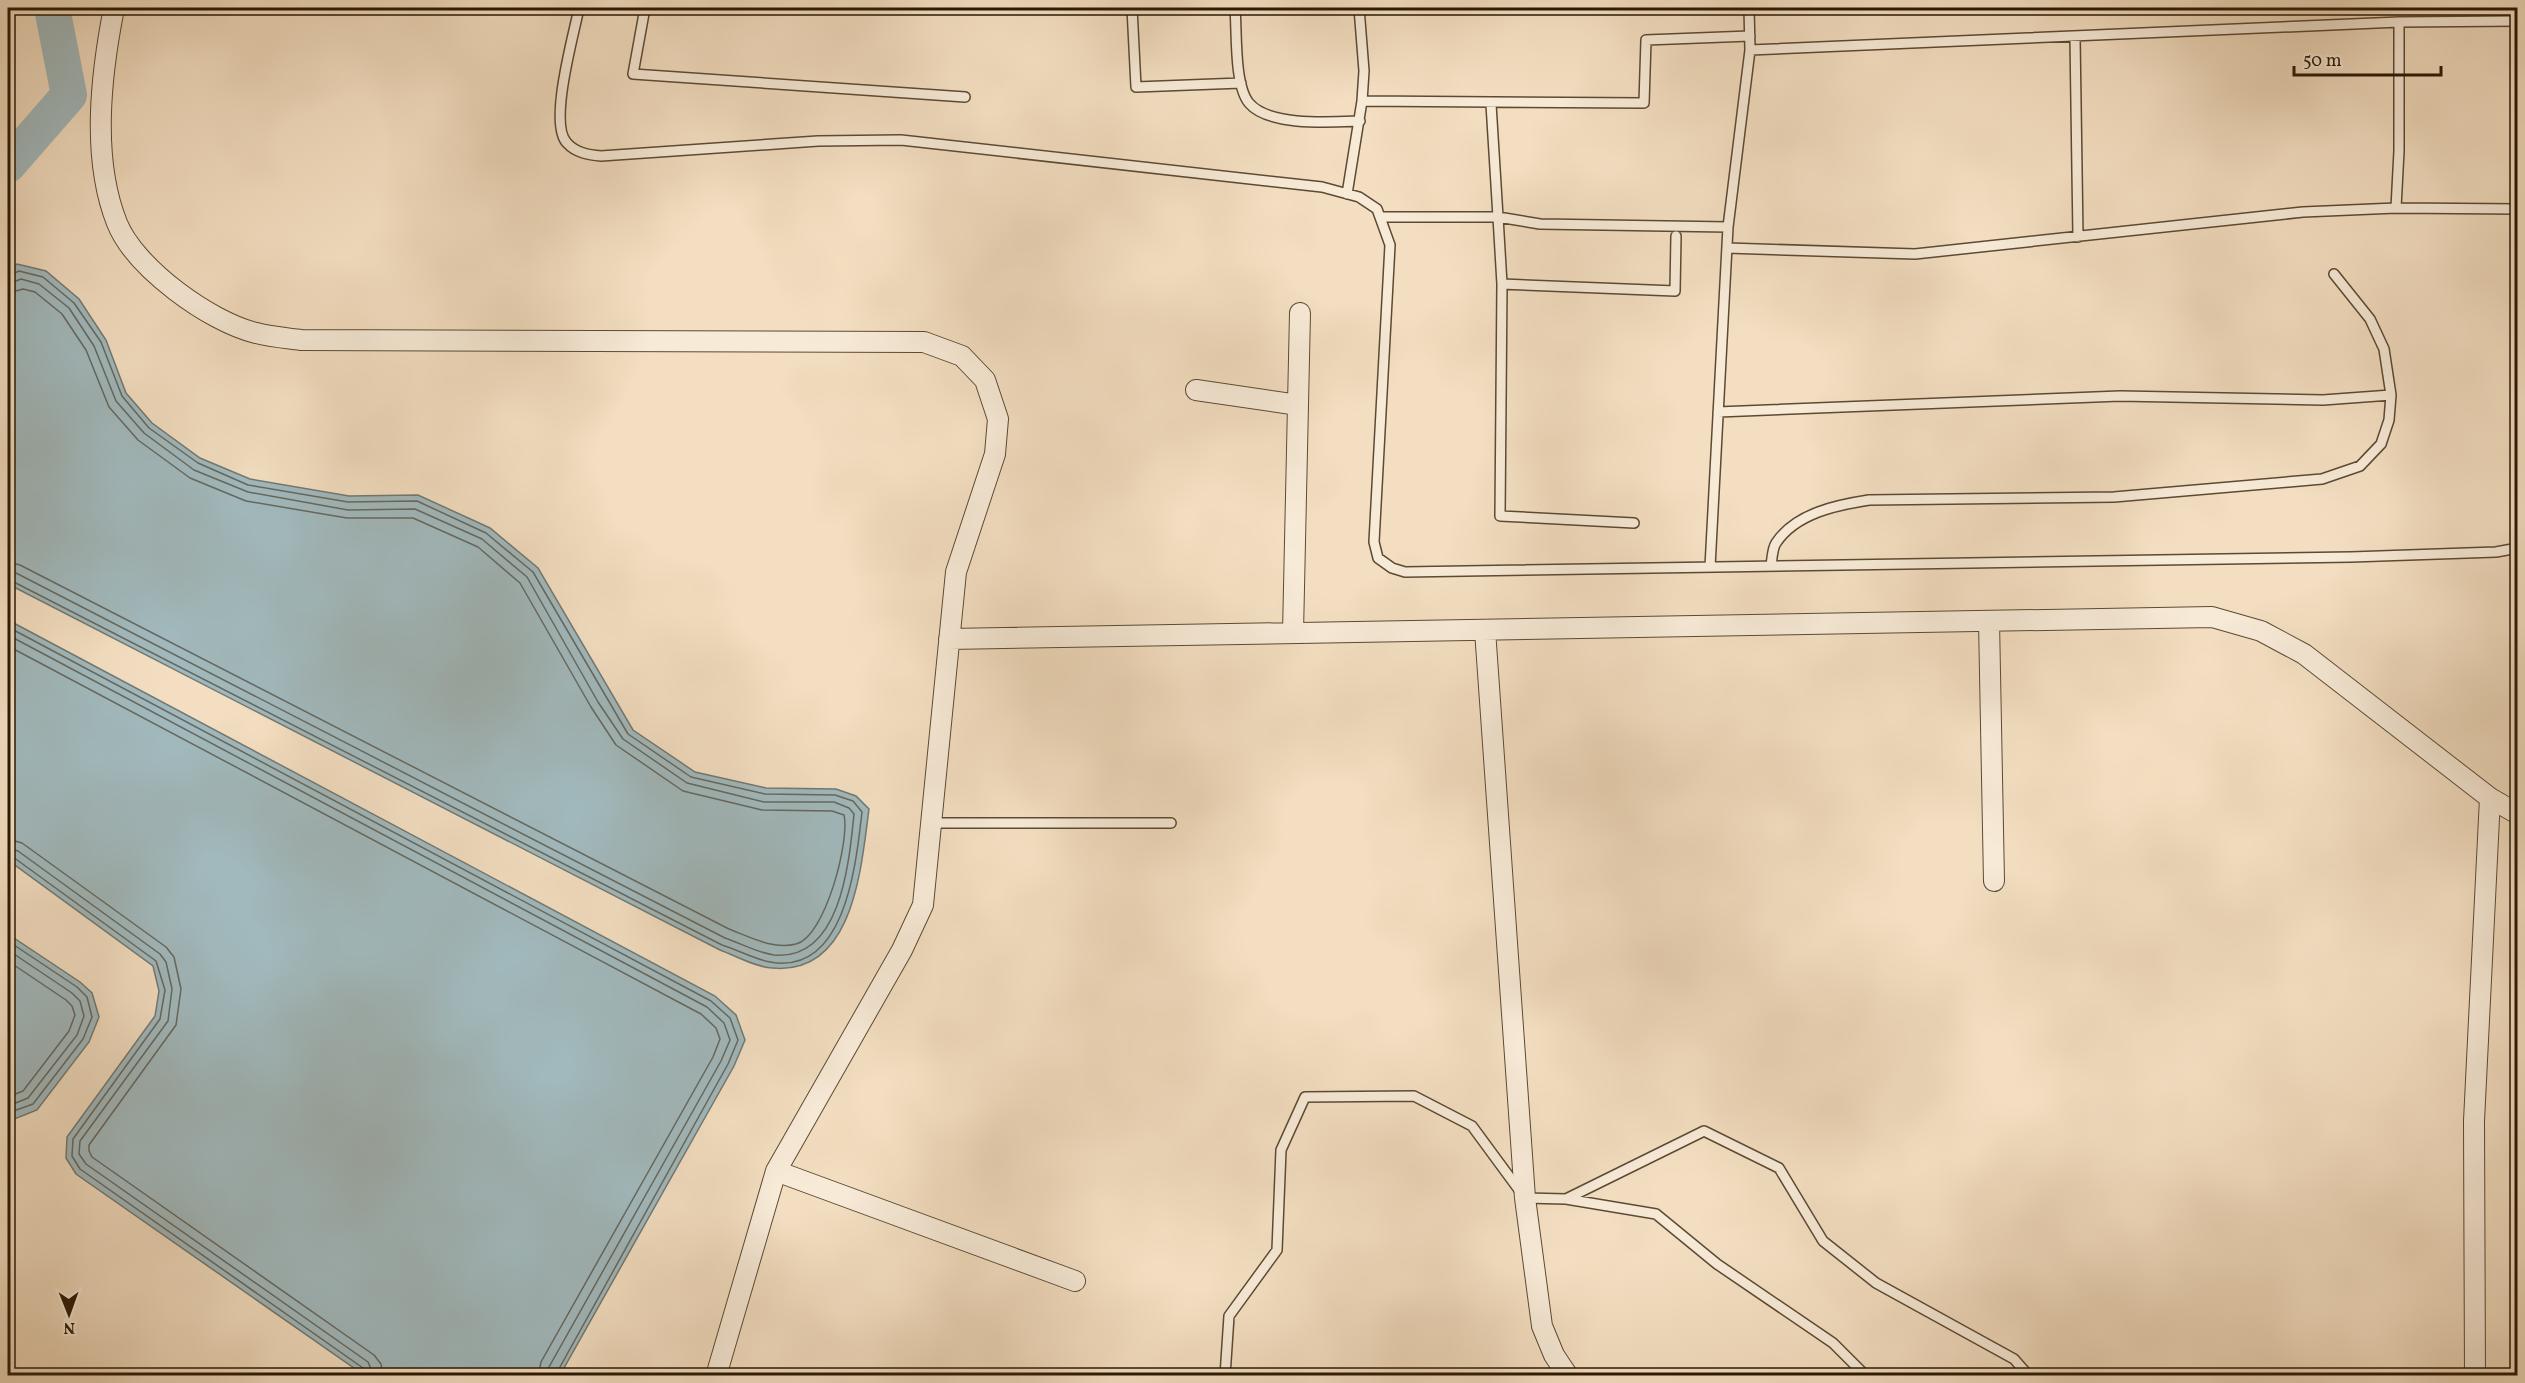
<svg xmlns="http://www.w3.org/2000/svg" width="2525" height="1383" viewBox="0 0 2525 1383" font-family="Vollkorn,serif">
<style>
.water{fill:#a1b9bd;stroke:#717973;stroke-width:1.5}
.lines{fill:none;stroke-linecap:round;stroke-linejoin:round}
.shore{stroke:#656860;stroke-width:1.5}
.river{stroke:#a1b9bd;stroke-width:36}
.lane-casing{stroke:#5c4a33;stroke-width:12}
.street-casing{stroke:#5c4a33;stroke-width:22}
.lane{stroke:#f7ead7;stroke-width:9}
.street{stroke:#f7ead7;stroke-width:20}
</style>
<rect width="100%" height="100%" fill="#f3dec1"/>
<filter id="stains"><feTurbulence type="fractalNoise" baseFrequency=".00333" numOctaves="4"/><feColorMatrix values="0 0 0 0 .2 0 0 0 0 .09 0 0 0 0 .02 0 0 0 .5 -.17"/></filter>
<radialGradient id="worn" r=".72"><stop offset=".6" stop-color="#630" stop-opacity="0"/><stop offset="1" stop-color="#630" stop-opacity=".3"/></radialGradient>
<!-- water -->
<path class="water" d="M17 264 46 271 79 299 106 340 126 393 152 423 200 458 250 479 349 496 418 495 490 528 538 568 633 730 695 772 766 788 836 789 856 796 869 809C861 868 854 976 772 968 755 967 736 956 720 950L8 584V272Z
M8 620 715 996 736 1015 745 1040 734 1066 560 1375H364L76 1174 66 1158 67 1137 155 1016 159 991 153 966 8 860Z
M8 934 80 982 92 993 99 1017 89 1042 37 1110 12 1120 8 1118Z"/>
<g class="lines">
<!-- shore -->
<path class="shore" d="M8 276 19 271 43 277 74 303 101 342 122 396 149 428 198 463 248 485 348 502 417 501 486 533 533 572 628 734 691 777 765 794 835 795 853 801 862 812C856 863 846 976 770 962 754 959 738 950 722 945L8 579
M8 284 21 279 39 284 69 308 94 346 116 401 144 433 194 470 248 492 348 510 415 509 482 539 527 577 598 702 623 739 687 783 764 802H834L849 808 854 814C849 863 841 961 774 955 758 953 740 943 725 938L16 573 8 572
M8 293 23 289 35 292 62 314 86 350 109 407 138 440 190 478 246 501 347 518H413L478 547 520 583 591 707 616 745 683 791 762 810 832 811 844 815C850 841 825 937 796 944 773 950 750 937 729 929L20 565 8 562
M8 627 711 1001 730 1018 738 1040 728 1064 555 1376
M8 635 707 1007 724 1023 730 1040 721 1061 549 1367 547 1376
M8 646 701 1014 716 1028 720 1039 713 1057 541 1362 538 1376
M8 839 22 843 166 947 174 957 181 989 176 1025 89 1145V1151L92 1157 374 1355 381 1364 383 1376
M8 848 18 851 160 954 166 962 172 989 168 1021 80 1141 79 1154 86 1164 368 1362 374 1376
M8 856 13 857 156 961 165 990 160 1019 73 1139 72 1156 80 1169 363 1368 366 1376
M8 941 77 987 87 997 92 1017 83 1039 33 1104 8 1113
M8 950 72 993 80 1001 84 1016 77 1035 28 1098 8 1106
M8 961 66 1000 72 1006 75 1015 69 1031 23 1091 8 1097"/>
<!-- river -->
<path class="river" d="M8 165 69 95 52 8"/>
<defs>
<path id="lane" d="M579 8C574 34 548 124 567 143 576 153 589 155 601 156L818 141 901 140 1322 187 1359 197 1377 209 1390 245 1374 542 1378 558 1392 568 1405 572 2351 557 2496 552 2518 548
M645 8 633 74 965 97
M1132 8 1136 87 1241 83
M1235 8C1237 31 1234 85 1249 103 1269 127 1333 122 1360 121
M2075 38 2078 237
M1750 50 2399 22 2518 21
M1362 101 1644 103 1646 40 1750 36
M1491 104 1498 217 1540 224 1728 227
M1347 194 1362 101 1364 71 1359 8
M2396 208 2399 151V22
M1380 217H1498L1502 284 1500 516 1634 523
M1727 248 1915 254 2303 212 2396 208 2518 209
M1502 284 1675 291 1676 236
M1718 412 2120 396 2323 400 2391 395
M1771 566C1772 560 1772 549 1776 543 1796 513 1837 505 1869 500L2114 497 2322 479 2360 466 2381 444 2389 420 2391 395 2384 349 2370 319 2334 274
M1710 567 1728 227 1750 50 1749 8
M931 823H1171
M1566 1199 1704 1131 1779 1168 1823 1241 1876 1283 2014 1359 2029 1376
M1225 1376 1229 1316 1277 1250 1281 1150 1305 1097 1414 1096 1472 1126 1525 1198 1566 1199 1656 1214 1717 1264 1833 1343 1866 1376"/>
<path id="street" d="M114 8C101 74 91 158 117 223 135 268 210 322 256 333 271 337 286 338 301 340L924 342 962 356 985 380 998 419 995 454 956 572 923 905 902 950 776 1171 716 1376
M1196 390 1298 405
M1989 621 1994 881
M1485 630 1525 1198 1542 1326 1554 1355 1568 1376
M1293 633 1300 313
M949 639 2212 617 2261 631 2304 654 2490 798 2518 814
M776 1171 1075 1281
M2475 1376 2474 1121 2490 798"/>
</defs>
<!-- lane casing -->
<use href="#lane" class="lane-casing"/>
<!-- street casing -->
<use href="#street" class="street-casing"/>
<!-- lane -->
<use href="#lane" class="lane"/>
<!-- street -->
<use href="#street" class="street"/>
</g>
<!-- margin -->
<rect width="2525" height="1383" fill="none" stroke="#f3dec1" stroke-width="30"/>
<rect x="9" y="9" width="2507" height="1365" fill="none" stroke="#291804" stroke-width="3"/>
<rect x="15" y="15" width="2495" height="1353" fill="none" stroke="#291804" stroke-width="1.5"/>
<!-- north arrow -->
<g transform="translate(69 1314) rotate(179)" stroke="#f7ead7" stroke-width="4.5" paint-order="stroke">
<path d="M0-4.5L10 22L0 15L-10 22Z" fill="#291804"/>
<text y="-9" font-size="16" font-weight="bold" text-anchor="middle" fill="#291804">N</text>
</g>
<!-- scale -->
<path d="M2294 66v9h147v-9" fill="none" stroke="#291804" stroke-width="3"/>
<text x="2303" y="66" font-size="18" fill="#291804" stroke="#f7ead7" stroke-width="4.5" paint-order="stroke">50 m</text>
<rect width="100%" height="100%" filter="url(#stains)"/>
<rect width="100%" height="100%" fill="url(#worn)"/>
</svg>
